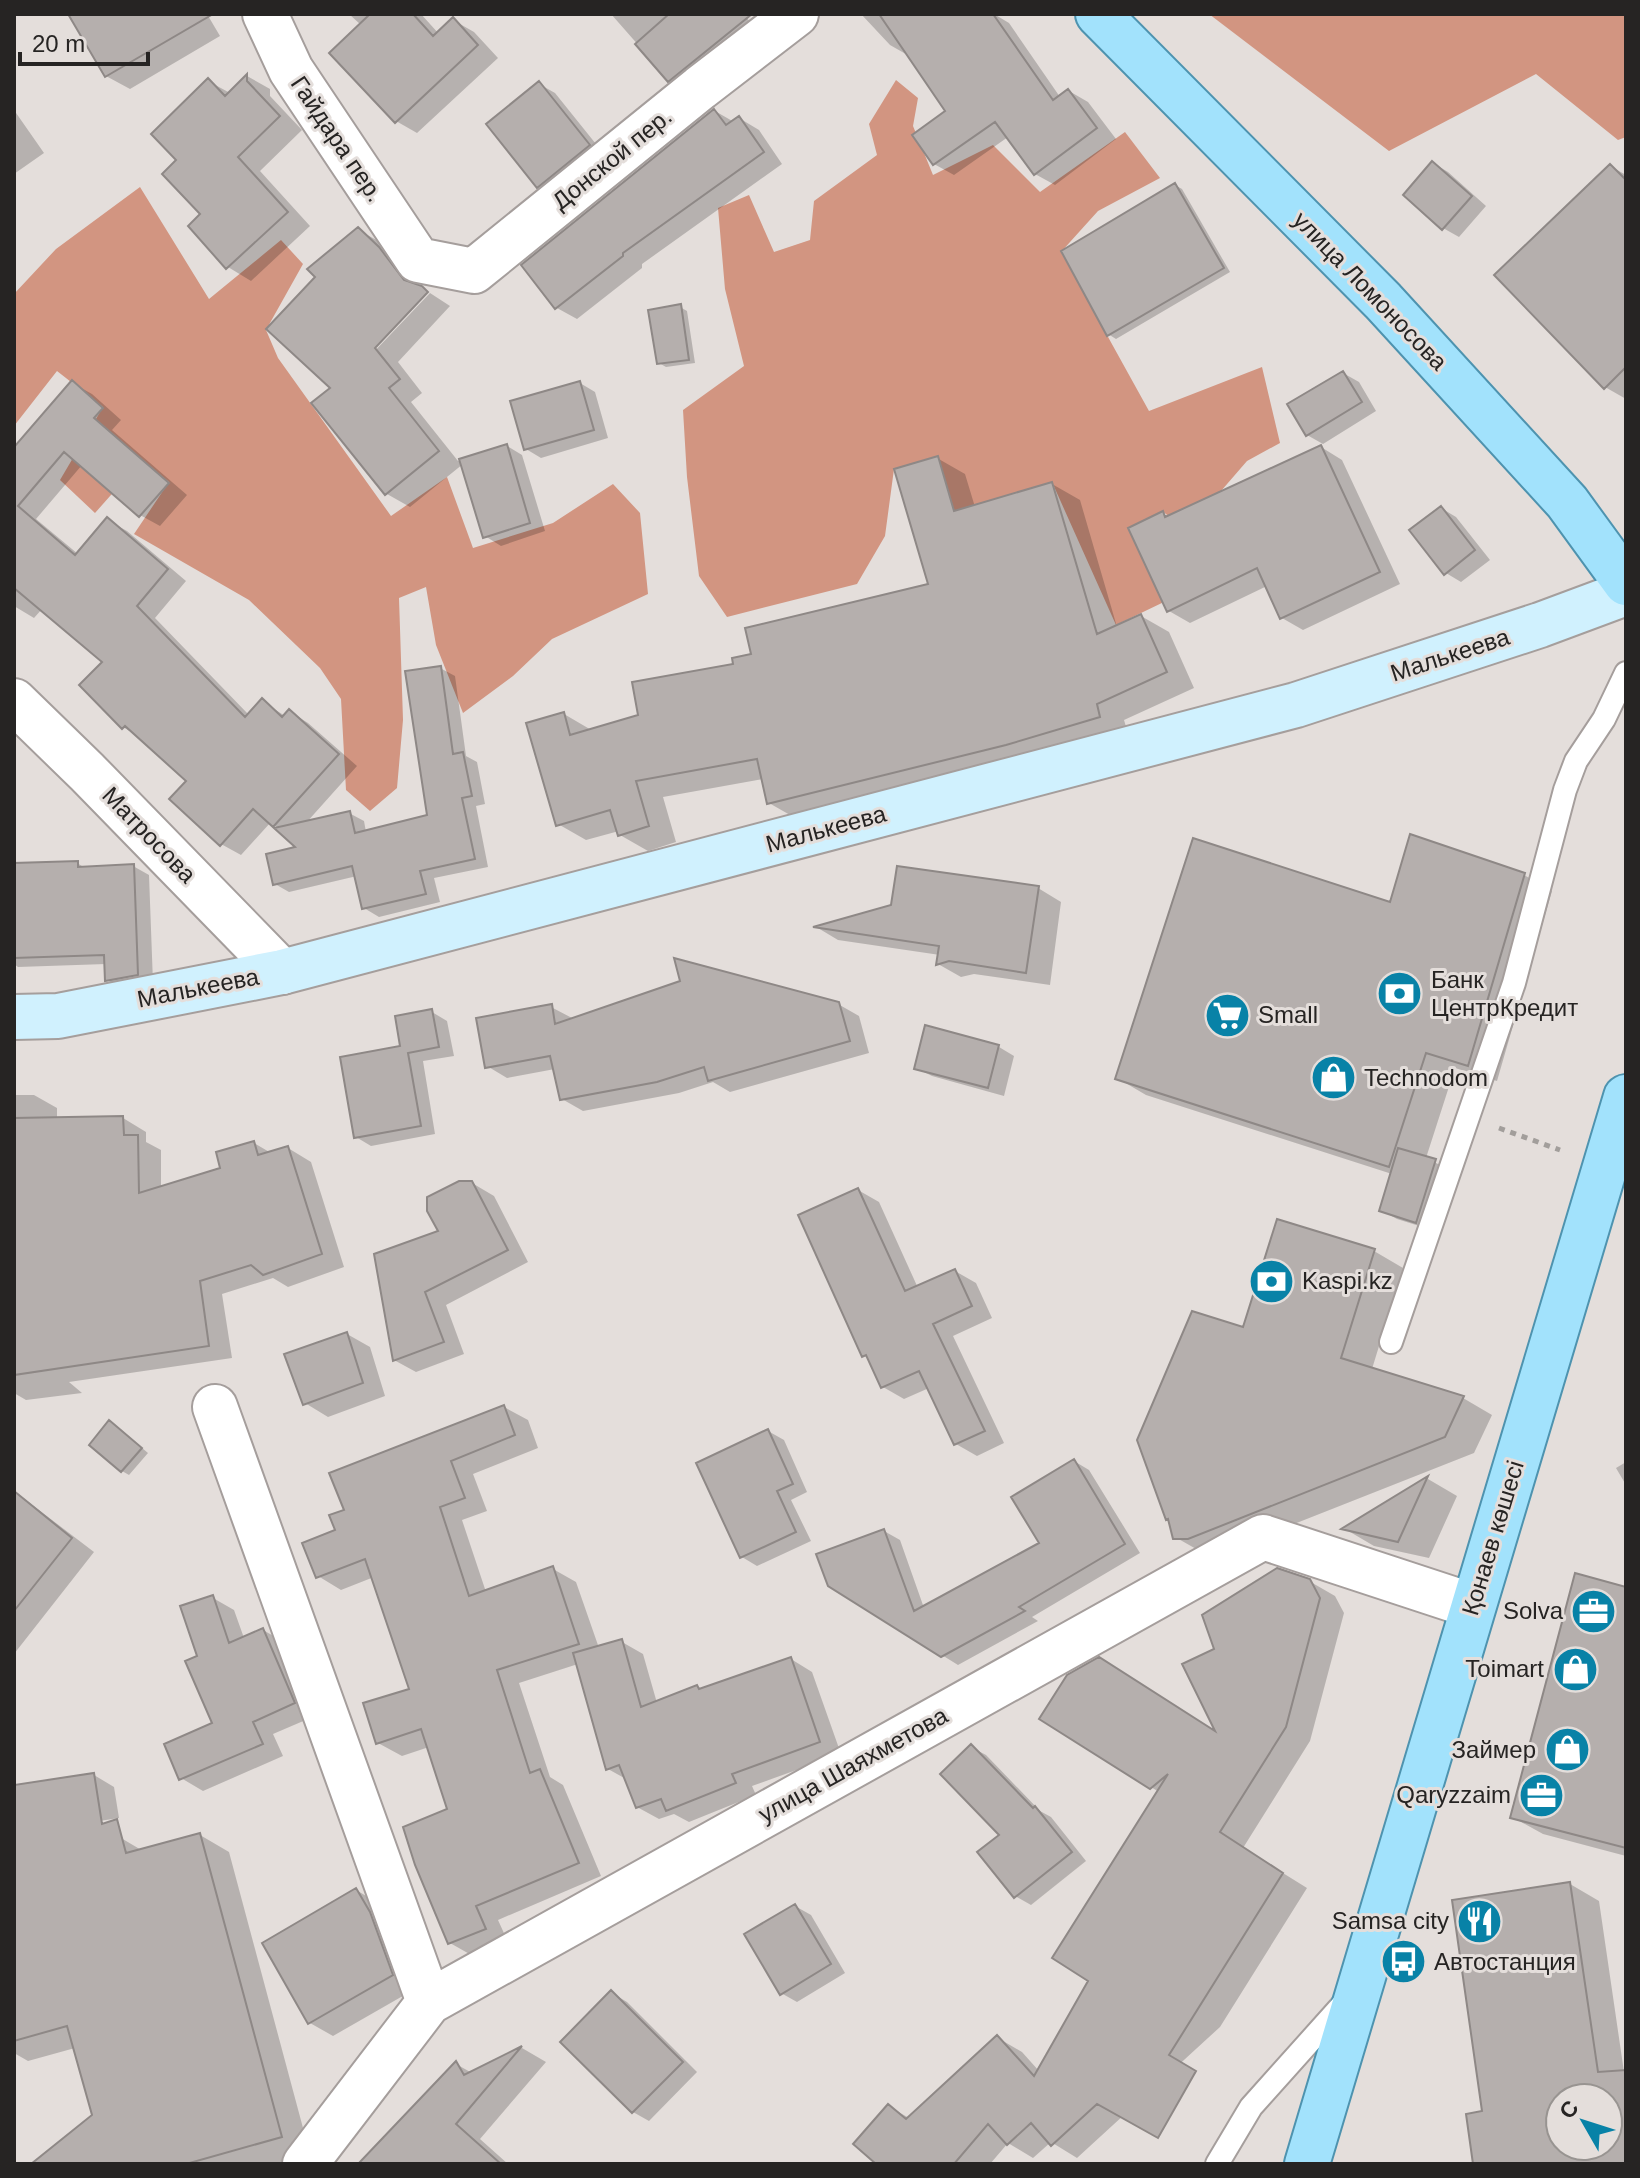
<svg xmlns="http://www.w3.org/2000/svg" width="1640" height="2178" viewBox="0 0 1640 2178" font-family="Arial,sans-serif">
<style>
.forest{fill:#d29581}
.shadow{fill:#0003;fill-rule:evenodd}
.building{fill:#b5afad;stroke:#8e8886;stroke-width:2;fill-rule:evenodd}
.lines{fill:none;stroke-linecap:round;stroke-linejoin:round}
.lane-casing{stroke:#a59e9c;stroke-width:26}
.street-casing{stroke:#a59e9c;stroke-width:48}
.secondary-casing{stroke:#a59e9c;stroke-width:48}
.primary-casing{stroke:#4e93af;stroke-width:48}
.path{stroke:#a29e9b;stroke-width:5;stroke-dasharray:6 6;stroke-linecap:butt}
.lane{stroke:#fff;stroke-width:22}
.street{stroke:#fff;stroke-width:44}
.secondary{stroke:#d0f1fe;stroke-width:44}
.primary{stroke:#a2e2fc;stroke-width:44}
.labels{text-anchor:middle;stroke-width:6;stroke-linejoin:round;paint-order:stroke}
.street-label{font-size:24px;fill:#262423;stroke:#e4dedb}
.poi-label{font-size:24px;fill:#262423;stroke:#e4dedb;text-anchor:start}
</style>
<rect width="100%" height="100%" fill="#e4dedb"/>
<!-- forest -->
<path class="forest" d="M1209 14H1626V137L1618 140 1536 74 1389 151Z
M896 80 918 98 913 126 933 175 993 145 1040 192 1125 132 1160 178 1098 211 1061 252 1149 411 1262 367 1280 443 1247 461 1221 491 1179 524 1162 511 1128 528 1142 558 1161 584 1166 601 1116 625 1052 482 954 511 937 456 894 469 885 536 857 584 727 617 699 576 687 477 683 410 744 366 725 289 718 208 749 195 774 252 810 240 814 201 877 155 869 124Z
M140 187 209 299 281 240 303 264 266 330 278 358 391 516 447 477 473 548 553 523 613 484 640 513 648 594 552 639 513 676 463 713 436 645 426 587 399 598 403 720 397 788 370 811 346 790 341 699 320 668 249 600 134 534 169 482 142 460 95 513 60 480 103 407 57 371 14 426V294L56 249Z"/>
<!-- shadow -->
<path class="shadow" d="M81 14H207L220 36 130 89 106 76Z
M349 14H421L439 34 453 20 474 32 498 58 417 133 396 121 361 25Z
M611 14H743L764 37 693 94 669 80Z
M861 14H994L1009 23 1060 97 1069 91 1088 102 1116 139 1055 185 1035 174 1008 137 954 175 934 164 948 112 911 57 890 45Z
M247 76 270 89V96L302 130 260 171 310 226 251 281 228 267 203 214 208 81 230 93Z
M539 84 555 93 604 154 554 195 539 186Z
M14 110 44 153 14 174Z
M715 111 734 122 739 118 759 130 782 164 642 264V268L577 319 557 308 524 265Z
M1433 163 1448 172 1486 206 1459 237 1443 228Z
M1610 166 1626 175V399L1605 387Z
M1175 185 1182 189 1230 272 1116 339 1108 334Z
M358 230 382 243 403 263 421 288 367 354 370 356 430 293 450 306 398 362 422 393 411 402 458 461 507 446 522 455 545 531 501 546 485 536 463 464 410 507 387 494 314 404 333 388Z
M680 307 687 311 695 363 666 367 659 363Z
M1343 373 1359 382 1376 411 1323 444 1307 435Z
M72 383 92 394 121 420 112 430 187 495 160 526 140 515 82 465 36 519 78 554 107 520 127 531 186 581 155 618 249 715 262 701 285 716 289 711 308 723 357 766 306 823 349 813 364 821 366 832 430 817 440 668 455 676 466 756 477 762 485 804 476 806 488 867 434 878 440 902 379 917 364 908 357 876 289 892 275 884 299 848 271 822 241 855 221 844 189 780 141 738 123 727 105 662 42 609 34 618 14 606V451Z
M580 383 595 392 608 438 541 458 526 449Z
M1321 447 1342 460 1400 584 1303 630 1282 618 1267 586 1190 623 1169 611 1162 513 1169 517Z
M937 458 965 474 975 507 1052 484 1080 500 1117 627 1141 616 1169 632 1194 688 1124 720 1128 733 797 819 769 803 763 779 663 797 676 842 648 851 620 835 619 831 586 840 558 824 564 714 593 731 641 717 754 655 931 586Z
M1441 508 1456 517 1490 560 1461 582 1446 573Z
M77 863 87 869 133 866 149 875 153 983 122 989 107 980 106 964 18 967 14 964V865Z
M1524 875 1552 891 1497 1081 1455 1068 1426 1158 1450 1170 1432 1230 1397 1219 1381 1210 1392 1174 1146 1095 1117 1078 1391 904Z
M1038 888 1061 902 1050 985 974 974 961 977 938 964 940 955 838 940 818 928 893 907Z
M838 1004 859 1016 869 1053 730 1092 713 1082 679 1093 583 1111 562 1099 555 1069 507 1078 487 1066 551 1007 572 1018Z
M432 1012 447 1021 454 1056 423 1061 435 1134 371 1146 356 1137 402 1047Z
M927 1028 999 1047 1014 1056 1004 1096 932 1076 916 1068Z
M14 1095H34L57 1108V1119L123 1118 146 1132V1142L161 1150V1188L223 1169 254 1143 271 1153 288 1148 311 1162 344 1267 288 1287 273 1278 222 1294 232 1358 69 1382 82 1393 26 1400 14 1393Z
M472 1183 494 1196 528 1262 446 1305 464 1354 416 1372 394 1360 440 1232Z
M858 1190 879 1202 918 1288 955 1271 976 1283 992 1318 953 1336 1004 1443 977 1456 956 1444 929 1388 904 1399 883 1387 870 1359 863 1355Z
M1374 1251 1403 1268 1372 1369 1463 1398 1492 1415 1474 1453 1218 1554H1205L1175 1537Z
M347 1334 370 1347 385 1396 328 1417 305 1403Z
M504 1407 528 1420 538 1448 473 1474 487 1511 462 1520 486 1592 553 1569 576 1582 599 1648 622 1642 643 1654 657 1703 697 1687 702 1690 791 1659 812 1672 841 1754 752 1786 756 1795 689 1822 674 1814 659 1819 637 1807 626 1779 608 1769 578 1664 519 1683 550 1777 563 1785 601 1876 498 1920 508 1942 473 1956 450 1943 449 1810 429 1747 402 1756 378 1743 411 1690 374 1577 341 1590 318 1576 346 1511Z
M117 1427 148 1453 129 1475 122 1471Z
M768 1431 784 1440 807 1492 791 1500 811 1541 757 1566 742 1557Z
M1074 1461 1089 1470 1140 1553 1032 1617 1038 1621 958 1665 829 1585 884 1531 900 1540 924 1608 1042 1544Z
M1626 1462V1485L1616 1468Z
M1428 1479 1457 1496 1429 1558 1374 1546 1345 1529Z
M14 1491 94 1552 14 1654Z
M1309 1581 1335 1596 1344 1613 1310 1741 1243 1848 1307 1888 1220 2027 1077 2158 1051 2142 1033 2158 1008 2143 990 2164H880L888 2106 909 2118 998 2038 1022 2052 1039 2071 1091 1981 1159 1792 1042 1718 1219 1734 1217 1650Z
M1626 1589V1856L1543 1834 1512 1817Z
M213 1598 234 1610 244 1638 263 1630 284 1642 315 1716 273 1734 283 1756 203 1791 181 1778 215 1724 200 1657Z
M971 1747 986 1755 1040 1811 1051 1817 1086 1861 1031 1905 1015 1896 1002 1835Z
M94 1775 114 1787 119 1818 14 1834V1787Z
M200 1835 229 1852 310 2154 273 2164H35L94 2116 75 2048 28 2061 14 2053V1870L121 1838 143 1851Z
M1570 1884 1599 1901 1624 2072H1626V2164H1477L1484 2112ZM1560 2098H1608V2146H1560Z
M356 1890 380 1904 415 1989 333 2036 310 2023Z
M795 1906 811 1915 845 1973 797 2002 781 1993Z
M612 1993 627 2002 697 2072 649 2121 633 2112Z
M522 2048 546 2062 480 2139 508 2164H360L456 2064 472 2073Z"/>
<!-- building -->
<path class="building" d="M68 14H213L105 77Z
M370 14H413L433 36 453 17 478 45 395 123 329 53Z
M669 14H752L668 82 635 44Z
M879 14H993L1053 100 1068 89 1097 128 1034 175 995 122 933 165 912 135 945 111Z
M247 74V81L280 116 238 157 288 212 226 269 188 226 200 214 162 174 176 160 151 134 208 78 225 96Z
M539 81 590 145 537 188 486 124Z
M714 109 726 125 739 116 764 152 623 253V256L555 309 521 265Z
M1432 161 1472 196 1442 230 1403 195Z
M1610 164 1626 180V367L1604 389 1494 275Z
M1175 183 1224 268 1107 336 1061 251Z
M358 227 379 247 404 280 422 286 428 292 375 348 400 379 389 388 439 451 385 495 311 403 330 388 266 329 315 277 307 269Z
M681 304 689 360 657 364 648 310Z
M1343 371 1362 402 1306 436 1287 404Z
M72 380 103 408 94 418 169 483 139 517 64 452 18 506 75 555 107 517 168 569 137 606 245 717 262 698 282 717 289 709 339 754 273 827 253 809 220 846 169 799 186 781 125 726 122 729 79 685 102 662 14 588V447Z
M580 381 594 430 524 450 510 401Z
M507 444 530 523 483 538 459 459Z
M1321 445 1380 572 1280 619 1257 568 1167 612 1128 528 1163 511 1165 517Z
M938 456 954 511 1052 482 1097 634 1141 614 1167 672 1097 704 1100 717 1006 745 767 804 757 759 636 781 649 826 618 836 610 810 556 826 526 723 564 712 570 735 638 715 632 682 733 664 732 658 751 654 745 628 928 584 894 469Z
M1441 506 1475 550 1444 575 1409 530Z
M441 666 453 754 463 752 472 796 462 798 475 859 420 871 426 894 362 909 352 866 273 885 266 854 295 847 274 828 350 811 355 833 427 815 405 671Z
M1410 834 1525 873 1468 1066 1426 1053 1389 1167 1115 1079 1193 838 1390 902Z
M78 861V867L134 864 138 975 105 981 104 955 14 958V863Z
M897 866 1039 886 1026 973 949 961 936 965 939 946 813 927 891 905Z
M674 958 839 1002 850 1041 708 1081 704 1067 657 1082 560 1100 550 1056 485 1068 476 1018 552 1004 555 1024 680 981Z
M432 1009 439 1047 408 1053 421 1126 354 1138 340 1057 400 1046 395 1016Z
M925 1025 999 1045 988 1088 914 1069Z
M123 1116 124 1135H138L139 1193 220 1168 216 1152 254 1141 258 1155 288 1146 322 1254 263 1275 251 1265 200 1281 209 1346 14 1375V1118Z
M1398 1148 1436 1159 1416 1223 1379 1211Z
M459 1181H472L508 1250 425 1292 444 1342 393 1361 374 1254 438 1231 427 1211V1197Z
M858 1188 905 1291 955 1269 972 1306 933 1324 985 1431 954 1445 919 1371 881 1388 866 1355 862 1357 798 1215Z
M1277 1219 1375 1249 1341 1358 1464 1396 1445 1437 1188 1539H1173L1168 1519 1166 1520 1137 1440 1192 1311 1243 1327Z
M347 1332 363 1383 303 1405 284 1354Z
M504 1405 515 1435 451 1461 465 1498 440 1507 469 1596 553 1566 579 1644 497 1670 530 1773 540 1769 579 1863 476 1906 486 1929 448 1944 415 1865 403 1827 447 1809 421 1729 376 1744 363 1703 409 1689 365 1559 316 1578 302 1543 335 1530 329 1515 344 1510 329 1473Z
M109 1420 142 1448 121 1472 89 1445Z
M768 1429 793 1484 777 1491 796 1532 740 1558 696 1463Z
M1074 1459 1125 1544 1019 1607 1025 1611 941 1657 828 1586 816 1554 884 1529 914 1611 1039 1543 1011 1497Z
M1428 1476 1398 1542 1341 1529Z
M14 1491 72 1538 14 1611Z
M1277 1568 1310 1579 1320 1598 1286 1727 1220 1832 1283 1873 1169 2055 1196 2071 1158 2138 1097 2104 1051 2146 1031 2123 1007 2145 988 2124 954 2164H876L853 2144 888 2104 906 2119 997 2035 1034 2076 1088 1981 1052 1958 1168 1774 1150 1789 1039 1719 1067 1675 1099 1657 1215 1731 1182 1664 1214 1649 1202 1615Z
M1575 1573 1626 1587V1848L1510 1818Z
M213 1595 229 1643 263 1628 295 1703 253 1722 263 1744 179 1780 164 1744 212 1723 185 1661 197 1656 180 1606Z
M622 1639 641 1707 697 1685 699 1689 791 1657 820 1742 732 1774 736 1783 666 1811 661 1799 636 1808 619 1765 606 1770 573 1653Z
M971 1744 1033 1808 1035 1806 1072 1852 1014 1898 977 1852 999 1835 940 1774Z
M94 1773 102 1824 117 1819 126 1853 200 1833 282 2137 186 2164H31L92 2115 67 2026 14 2041V1785Z
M1570 1882 1598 2072 1626 2070V2164H1473L1466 2114 1482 2111 1452 1900ZM1560 2098H1608V2146H1560Z
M356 1888 370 1912 393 1975 308 2024 262 1943Z
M795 1904 831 1964 780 1995 744 1934Z
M611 1990 683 2062 632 2113 560 2042Z
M522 2046 456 2124 501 2164H358L456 2061 464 2075Z"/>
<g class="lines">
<defs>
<path id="lane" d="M1391 1342 1514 983 1565 790 1576 761 1604 719 1626 673
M1217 2164 1251 2107 1345 2002"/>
<path id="street" d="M265 14 291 70 418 260 474 271 700 88 796 14
M14 701 87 772 282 972
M215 1407 429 2002
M305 2164 429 2002 1263 1537 1473 1606"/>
<path id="secondary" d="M14 1017 58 1016 282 972 1296 705 1540 625 1626 593"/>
<path id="primary" d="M1098 14 1383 301 1567 502 1626 583
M1307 2164 1626 1097"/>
</defs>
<!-- lane casing -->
<use href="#lane" class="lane-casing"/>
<!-- street casing -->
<use href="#street" class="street-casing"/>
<!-- secondary casing -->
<use href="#secondary" class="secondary-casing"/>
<!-- primary casing -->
<use href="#primary" class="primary-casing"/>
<!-- path -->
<path class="path" d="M1499 1128 1560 1150"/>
<!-- lane -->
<use href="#lane" class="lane"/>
<!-- street -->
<use href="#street" class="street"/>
<!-- secondary -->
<use href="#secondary" class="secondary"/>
<!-- primary -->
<use href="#primary" class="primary"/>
</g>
<!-- icons -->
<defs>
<symbol id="bank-disc" viewBox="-11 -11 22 22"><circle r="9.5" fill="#0882a7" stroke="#e4dedb"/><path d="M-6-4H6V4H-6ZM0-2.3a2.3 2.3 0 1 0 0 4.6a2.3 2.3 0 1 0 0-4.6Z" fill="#fff"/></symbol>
<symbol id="supermarket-disc" viewBox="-11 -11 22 22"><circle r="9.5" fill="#0882a7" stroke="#e4dedb"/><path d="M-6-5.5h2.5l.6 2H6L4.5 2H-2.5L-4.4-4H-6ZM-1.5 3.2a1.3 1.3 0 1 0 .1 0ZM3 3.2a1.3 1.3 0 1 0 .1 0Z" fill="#fff"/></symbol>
<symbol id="shop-disc" viewBox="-11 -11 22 22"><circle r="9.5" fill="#0882a7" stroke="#e4dedb"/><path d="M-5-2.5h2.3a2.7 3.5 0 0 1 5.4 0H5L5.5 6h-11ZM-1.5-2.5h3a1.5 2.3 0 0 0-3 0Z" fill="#fff"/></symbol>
<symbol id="office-disc" viewBox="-11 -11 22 22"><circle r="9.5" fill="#0882a7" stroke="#e4dedb"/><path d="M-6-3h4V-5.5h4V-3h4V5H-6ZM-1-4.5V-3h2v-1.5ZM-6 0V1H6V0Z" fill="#fff"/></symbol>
<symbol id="restaurant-disc" viewBox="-11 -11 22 22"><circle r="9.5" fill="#0882a7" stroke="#e4dedb"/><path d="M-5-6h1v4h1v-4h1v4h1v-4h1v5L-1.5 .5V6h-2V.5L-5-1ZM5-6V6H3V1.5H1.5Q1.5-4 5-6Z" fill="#fff"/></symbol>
<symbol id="bus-disc" viewBox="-11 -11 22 22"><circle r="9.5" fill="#0882a7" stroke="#e4dedb"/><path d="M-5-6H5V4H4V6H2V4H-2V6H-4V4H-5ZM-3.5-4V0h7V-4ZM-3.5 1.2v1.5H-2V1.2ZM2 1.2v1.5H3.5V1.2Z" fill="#fff"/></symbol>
</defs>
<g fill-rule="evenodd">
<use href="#bank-disc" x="1374" y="968" width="51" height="51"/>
<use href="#supermarket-disc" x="1202" y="990" width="51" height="51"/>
<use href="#shop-disc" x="1308" y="1052" width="51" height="51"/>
<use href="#bank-disc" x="1246" y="1256" width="51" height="51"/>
<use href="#office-disc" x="1568" y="1586" width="51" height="51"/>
<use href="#shop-disc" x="1550" y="1644" width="51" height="51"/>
<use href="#shop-disc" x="1542" y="1724" width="51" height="51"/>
<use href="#office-disc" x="1516" y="1770" width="51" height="51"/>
<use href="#restaurant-disc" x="1454" y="1896" width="51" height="51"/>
<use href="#bus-disc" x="1378" y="1936" width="51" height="51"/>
</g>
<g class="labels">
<!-- street labels -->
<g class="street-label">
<text transform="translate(337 139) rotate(56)" y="8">Гайдара пер.</text>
<text transform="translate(612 159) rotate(-39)" y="8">Донской пер.</text>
<text transform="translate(1370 291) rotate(46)" y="8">улица Ломоносова</text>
<text transform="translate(1450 655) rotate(-18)" y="8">Малькеева</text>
<text transform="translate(826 829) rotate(-15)" y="8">Малькеева</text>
<text transform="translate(149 835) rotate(46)" y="8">Матросова</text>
<text transform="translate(198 988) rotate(-11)" y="8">Малькеева</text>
<text transform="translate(1493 1538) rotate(-73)" y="8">Қонаев көшесі</text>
<text transform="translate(853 1765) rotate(-29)" y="8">улица Шаяхметова</text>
</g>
<!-- poi labels -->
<g class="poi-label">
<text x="1431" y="988">Банк<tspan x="1431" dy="28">ЦентрКредит</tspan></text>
<text x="1258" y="1023">Small</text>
<text x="1364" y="1086">Technodom</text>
<text x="1302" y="1289">Kaspi.kz</text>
<text x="1563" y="1619" text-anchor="end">Solva</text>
<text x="1544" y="1677" text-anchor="end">Toimart</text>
<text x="1536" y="1758" text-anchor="end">Займер</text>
<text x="1511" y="1803" text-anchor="end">Qaryzzaim</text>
<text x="1449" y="1929" text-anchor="end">Samsa city</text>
<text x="1434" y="1970">Автостанция</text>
</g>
</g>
<!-- border -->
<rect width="1640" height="2178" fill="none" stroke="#262423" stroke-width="32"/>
<!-- north arrow -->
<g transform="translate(1584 2122) rotate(309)"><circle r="38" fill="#e4dedb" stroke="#989491" stroke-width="2"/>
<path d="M0-6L14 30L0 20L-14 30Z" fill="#0882a7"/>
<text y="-12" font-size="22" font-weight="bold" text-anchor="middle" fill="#262423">С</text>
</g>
<!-- scale -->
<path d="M20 52v12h128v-12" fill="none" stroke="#262423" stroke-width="4"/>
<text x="32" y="52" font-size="24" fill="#262423" stroke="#e4dedb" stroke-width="6" paint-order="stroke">20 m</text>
</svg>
